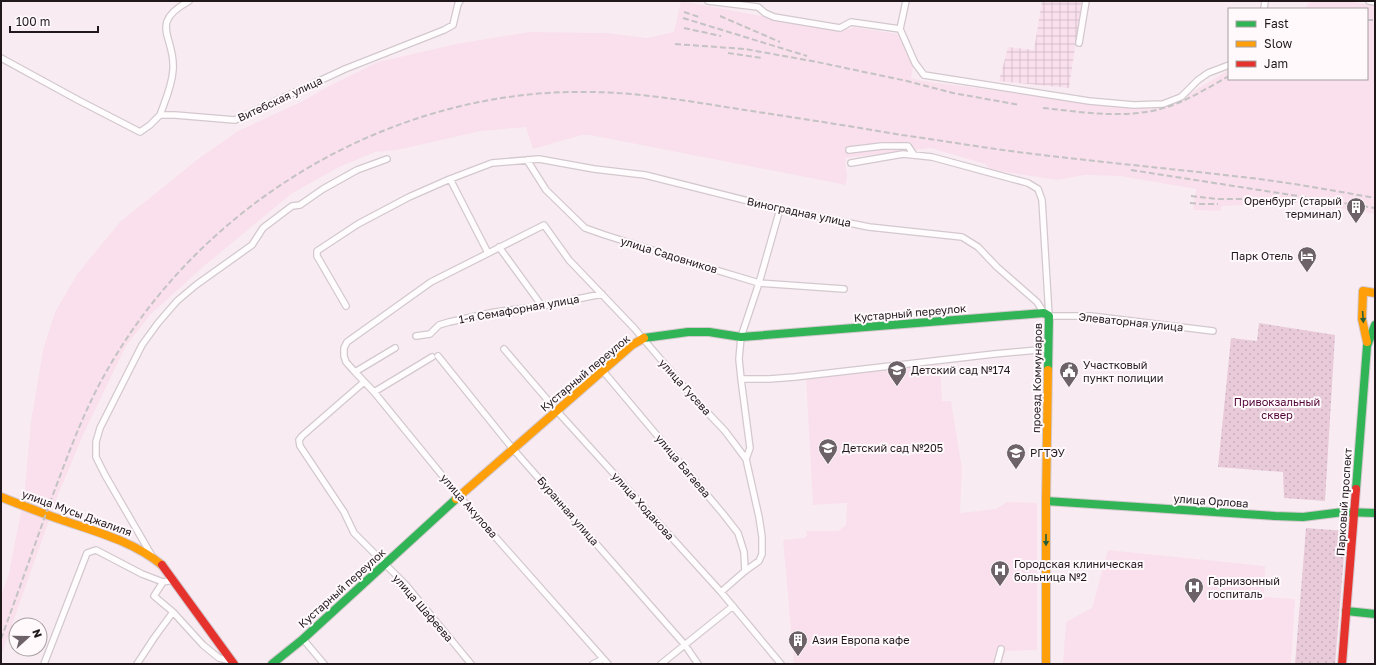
<svg xmlns="http://www.w3.org/2000/svg" width="1376" height="665" viewBox="0 0 1376 665" font-family="'Golos Text',sans-serif">
<style>
.built{fill:#f9e0ec}
.industrial{fill:url(#industrial-grid)}
.park{fill:url(#park-dots)}
.lines{fill:none;stroke-linecap:round;stroke-linejoin:round}
.street-casing{stroke:#d3c8ce;stroke-width:8}
.fast-casing{stroke:#d3c8ce;stroke-width:10}
.slow-casing{stroke:#d3c8ce;stroke-width:10}
.jam-casing{stroke:#d3c8ce;stroke-width:10}
.street{stroke:#fefcfd;stroke-width:5.5}
.fast{stroke:#30b455;stroke-width:8}
.slow{stroke:#ff9f0a;stroke-width:8}
.jam{stroke:#e5322d;stroke-width:8}
.rail{stroke:#c4c2c3;stroke-width:2;stroke-dasharray:6 3;stroke-linecap:butt}
.oneway{fill:#285e36}
.labels{text-anchor:middle;stroke-width:4;stroke-linejoin:round;paint-order:stroke}
.street-label{font-size:11px;fill:#21181c;stroke:#fff9fc}
.poi-label{font-size:11px;fill:#21181c;stroke:#fff9fc;text-anchor:start}
.park-label{font-size:11px;fill:#520437;stroke:#fff9fc}
</style>
<defs>
<pattern id="industrial-grid" width="8" height="8" patternUnits="userSpaceOnUse"><rect width="8" height="8" fill="#f9e0ec"/><path d="M0 4h8M4 0v8" fill="none" stroke="#d5bfca"/></pattern>
<pattern id="park-dots" width="8" height="8" patternUnits="userSpaceOnUse"><rect width="8" height="8" fill="#e9cad9"/><path d="M2 2h.1M6 6h.1" fill="none" stroke="#c8adba" stroke-width="1.8" stroke-linecap="round"/></pattern>
</defs>
<rect width="100%" height="100%" fill="#f8ecf2"/>
<!-- built -->
<path class="built" d="M681 1 756 15 850 29 854 27 897 34 899 36 913 67 911 78 922 81 1110 105 1159 107 1184 97 1229 70V79H1367V9H1305L1310 1H1347L1375 6V214L1321 205 1299 202 1222 206 1220 211 1193 210 1196 189 1120 176 1085 175 1057 180 991 170 985 164 931 148 845 158 847 176 846 185 590 135H582L533 149 526 127 481 131 397 150 375 152 339 167 291 194 203 267 151 314 126 346 83 435 58 495 1 656V596L9 573 24 497 31 421 43 350 55 312 78 273 120 222 198 159 238 131 303 101 329 86 378 62 456 44 529 32 608 33 647 38 674 32Z
M940 365 942 401H951L962 469 960 513 996 509 1007 502 1037 503V650L1006 651 1001 664H794L783 540 804 538 807 536 806 531H838L846 525 847 503 813 505 806 378Z
M1108 550 1265 566 1264 597 1295 599 1291 664H1063L1066 622 1092 608Z"/>
<!-- industrial -->
<path class="industrial" d="M1042 1H1082L1069 88 999 81 1008 47 1034 50Z"/>
<!-- park -->
<path class="park" d="M1259 323 1335 335 1325 501 1284 498 1283 472 1218 467 1231 338 1257 341Z
M1306 528 1346 531 1335 664H1295Z"/>
<g class="lines">
<defs>
<path id="street" d="M708 1 758 7 765 13 774 17 840 28 851 22 900 29
M906 1 900 29 915 63 924 75 1089 101 1134 105 1163 104 1181 97 1198 80 1208 73 1229 65
M1369 1 1375 2
M1264 9 1265 1
M1079 43 1086 1
M1 58 78 100 140 132 150 125 160 115H175L235 120 345 69 444 30 453 25 458 4 460 1
M160 115C165 101 172 86 173 70 176 37 147 24 189 1
M849 150 882 146H908L914 155
M527 160 546 190 585 228 605 235 706 267 759 283 844 289
M851 163 903 154 932 157 1028 183 1038 189 1042 200 1049 316H1091L1213 331
M450 179 488 253
M499 247 542 306
M346 306 317 256V251L358 224 409 197 450 179 492 163 539 159 594 169 645 175 780 209 869 227 962 237 978 247 997 267 1037 302 1044 313
M416 336 430 334 439 325 449 322 495 312 542 306 602 294
M504 349 557 411 721 592 781 664
M438 356 513 449 685 645 698 664
M603 371 724 515 738 533 744 552 745 571
M355 372 395 348
M741 379H769L795 377 994 354 1049 349
M364 382 302 436 299 440 300 446 344 512 354 533 406 585 471 664
M374 392 432 357
M746 459 750 448 741 379 739 359 741 337 759 283 780 209
M152 556 105 475 96 457V442L100 428 142 345 158 323 177 301 196 285 252 245 263 228 292 206 300 205 323 189 357 170 387 159
M163 582 154 596 173 612 203 645 219 658 231 661
M303 639 324 664
M44 664 87 553 96 550 142 574 163 582 174 580
M137 664 154 638 173 612
M593 664 603 659
M608 664 459 496 374 392 355 372 346 362 344 356V348L347 342 431 282 544 225 569 260 634 328 691 395 725 431 746 459 759 517 762 537V554L759 561 745 571 721 592
M661 664 733 606
M997 664 1001 649"/>
<path id="fast" d="M644 338 688 332H709L741 337 1044 313 1049 316 1048 370
M1356 489 1367 346 1375 325
M1046 501 1275 516 1303 517 1343 512 1375 513
M1346 611 1375 614
M272 664 303 639 456 499"/>
<path id="slow" d="M1367 342 1362 319 1363 291 1375 293
M1 497C21 505 41 513 62 520 97 532 132 541 162 565
M456 499 632 345 644 338
M1046 664V501L1048 370"/>
<path id="jam" d="M162 565 234 664
M1342 664 1356 489"/>
</defs>
<!-- street casing -->
<use href="#street" class="street-casing"/>
<!-- fast casing -->
<use href="#fast" class="fast-casing"/>
<!-- slow casing -->
<use href="#slow" class="slow-casing"/>
<!-- jam casing -->
<use href="#jam" class="jam-casing"/>
<!-- street -->
<use href="#street" class="street"/>
<!-- fast -->
<use href="#fast" class="fast"/>
<!-- slow -->
<use href="#slow" class="slow"/>
<!-- jam -->
<use href="#jam" class="jam"/>
<!-- rail -->
<path class="rail" d="M684 12 699 17
M720 16 780 42
M683 18 807 56
M1367 20H1375
M684 28 721 36
M675 44 745 49 817 62 907 81 953 93 1020 105
M728 53 762 58
M1043 108C1083 112 1127 120 1167 107 1189 100 1209 87 1229 76
M1131 170 1375 208
M1191 196 1218 199H1261L1302 202
M1190 203 1201 204H1218
M1 639C17 595 33 550 49 505 67 458 83 411 109 367 205 200 394 89 587 92 640 92 693 102 745 110 797 118 850 126 902 135 946 141 990 149 1034 154 1109 163 1184 170 1259 179 1298 184 1336 191 1375 198"/>
</g>
<!-- one-way arrows -->
<defs><path id="oneway-solid" d="M-6-.8H1V-3.2L6.5 0L1 3.2V.8H-6Z"/></defs>
<g class="oneway">
<use href="#oneway-solid" transform="translate(1363 317) rotate(86)"/>
<use href="#oneway-solid" transform="translate(1046 540) rotate(90)"/>
</g>
<!-- icons -->
<defs>
<symbol id="building-pin" viewBox="-11 -11 22 30"><path d="M0 17L-7.5 6A9.5 9.5 0 1 1 7.5 6Z" fill="#6c6267" stroke="#fff9fc"/><path d="M-4-6H4V6H1V3H-1V6H-4ZM-2.5-4.3h1.7v1.8h-1.7ZM.8-4.3h1.7v1.8H.8ZM-2.5-1h1.7V.8h-1.7ZM.8-1h1.7V.8H.8Z" fill="#fff"/></symbol>
<symbol id="hotel-pin" viewBox="-11 -11 22 30"><path d="M0 17L-7.5 6A9.5 9.5 0 1 1 7.5 6Z" fill="#6c6267" stroke="#fff9fc"/><path d="M-6-4.5h1.5V1H6V5H4.5V3h-9V5H-6ZM-4 0a1.8 1.8 0 1 1 3.6 0ZM.5 0V-2.5h3Q6-2.5 6 0Z" fill="#fff"/></symbol>
<symbol id="school-pin" viewBox="-11 -11 22 30"><path d="M0 17L-7.5 6A9.5 9.5 0 1 1 7.5 6Z" fill="#6c6267" stroke="#fff9fc"/><path d="M0-5L7-2L0 1L-7-2ZM-4 1L0 2.5L4 1V4Q0 6-4 4Z" fill="#fff"/></symbol>
<symbol id="civic-pin" viewBox="-11 -11 22 30"><path d="M0 17L-7.5 6A9.5 9.5 0 1 1 7.5 6Z" fill="#6c6267" stroke="#fff9fc"/><path d="M-.6-6.5H3V-4.5H.6V-3L4-1V1h2V6H-6V1h2V-1L-.6-3ZM-1.2 2.5V6h2.4V2.5Z" fill="#fff"/></symbol>
<symbol id="university-pin" viewBox="-11 -11 22 30"><path d="M0 17L-7.5 6A9.5 9.5 0 1 1 7.5 6Z" fill="#6c6267" stroke="#fff9fc"/><path d="M0-5L7-2L0 1L-7-2ZM-4 1L0 2.5L4 1V4Q0 6-4 4Z" fill="#fff"/></symbol>
<symbol id="hospital-pin" viewBox="-11 -11 22 30"><path d="M0 17L-7.5 6A9.5 9.5 0 1 1 7.5 6Z" fill="#6c6267" stroke="#fff9fc"/><path d="M-5-5h3v3.5h4V-5h3V5h-3V1.5h-4V5h-3Z" fill="#fff"/></symbol>
</defs>
<g fill-rule="evenodd">
<use href="#building-pin" x="1345" y="196" width="22" height="30"/>
<use href="#hotel-pin" x="1296" y="245" width="22" height="30"/>
<use href="#school-pin" x="886" y="359" width="22" height="30"/>
<use href="#civic-pin" x="1058" y="360" width="22" height="30"/>
<use href="#school-pin" x="817" y="437" width="22" height="30"/>
<use href="#university-pin" x="1005" y="442" width="22" height="30"/>
<use href="#hospital-pin" x="989" y="559" width="22" height="30"/>
<use href="#hospital-pin" x="1183" y="576" width="22" height="30"/>
<use href="#building-pin" x="787" y="629" width="22" height="30"/>
</g>
<g class="labels">
<!-- street labels -->
<g class="street-label">
<text transform="translate(280 99) rotate(-25)" y="4">Витебская улица</text>
<text transform="translate(799 212) rotate(12)" y="4">Виноградная улица</text>
<text transform="translate(669 255) rotate(17)" y="4">улица Садовников</text>
<text transform="translate(519 309) rotate(-10)" y="4">1-я Семафорная улица</text>
<text transform="translate(910 313) rotate(-5)" y="4">Кустарный переулок</text>
<text transform="translate(1131 322) rotate(6)" y="4">Элеваторная улица</text>
<text transform="translate(585 373) rotate(-40)" y="4">Кустарный переулок</text>
<text transform="translate(1037 378) rotate(-89)" y="4">проезд Коммунаров</text>
<text transform="translate(685 387) rotate(48)" y="4">улица Гусева</text>
<text transform="translate(683 466) rotate(50)" y="4">улица Багаева</text>
<text transform="translate(1211 501) rotate(4)" y="4">улица Орлова</text>
<text transform="translate(1344 502) rotate(-86)" y="4">Парковый проспект</text>
<text transform="translate(469 506) rotate(49)" y="4">улица Акулова</text>
<text transform="translate(643 506) rotate(48)" y="4">улица Ходакова</text>
<text transform="translate(568 511) rotate(49)" y="4">Буранная улица</text>
<text transform="translate(77 513) rotate(20)" y="4">улица Мусы Джалиля</text>
<text transform="translate(342 588) rotate(-42)" y="4">Кустарный переулок</text>
<text transform="translate(423 608) rotate(49)" y="4">улица Шафеева</text>
</g>
<!-- poi labels -->
<g class="poi-label">
<text x="1342" y="205" text-anchor="end">Оренбург (старый<tspan x="1342" dy="13">терминал)</tspan></text>
<text x="1293" y="260" text-anchor="end">Парк Отель</text>
<text x="1083" y="369">Участковый<tspan x="1083" dy="13">пункт полиции</tspan></text>
<text x="911" y="374">Детский сад №174</text>
<text x="842" y="452">Детский сад №205</text>
<text x="1030" y="457">РГТЭУ</text>
<text x="1014" y="568">Городская клиническая<tspan x="1014" dy="13">больница №2</tspan></text>
<text x="1208" y="585">Гарнизонный<tspan x="1208" dy="13">госпиталь</tspan></text>
<text x="812" y="644">Азия Европа кафе</text>
</g>
<!-- park labels -->
<g class="park-label">
<text x="1277" y="406">Привокзальный<tspan x="1277" dy="13">сквер</tspan></text>
</g>
</g>
<!-- border -->
<rect width="1376" height="665" fill="none" stroke="#21181c" stroke-width="4"/>
<!-- legend -->
<rect x="1228" y="8" width="140" height="72" fill="#fff9fc" stroke="#a69fa2"/>
<rect x="1236" y="21" width="20" height="6" fill="#30b455" stroke="#a69fa2"/>
<text x="1264" y="28" font-size="12" fill="#21181c">Fast</text>
<rect x="1236" y="41" width="20" height="6" fill="#ff9f0a" stroke="#a69fa2"/>
<text x="1264" y="48" font-size="12" fill="#21181c">Slow</text>
<rect x="1236" y="61" width="20" height="6" fill="#e5322d" stroke="#a69fa2"/>
<text x="1264" y="68" font-size="12" fill="#21181c">Jam</text>
<!-- north arrow -->
<g transform="translate(28 637) rotate(69)"><circle r="19" fill="#fff9fc" stroke="#a69fa2"/>
<path d="M0-3L7 15L0 10L-7 15Z" fill="#6c6267"/>
<text y="-6" font-size="11" font-weight="bold" text-anchor="middle" fill="#21181c">N</text>
</g>
<!-- scale -->
<path d="M10 26v6h88v-6" fill="none" stroke="#21181c" stroke-width="2"/>
<text x="16" y="26" font-size="12" fill="#21181c" stroke="#fff9fc" stroke-width="3" paint-order="stroke">100 m</text>
</svg>
